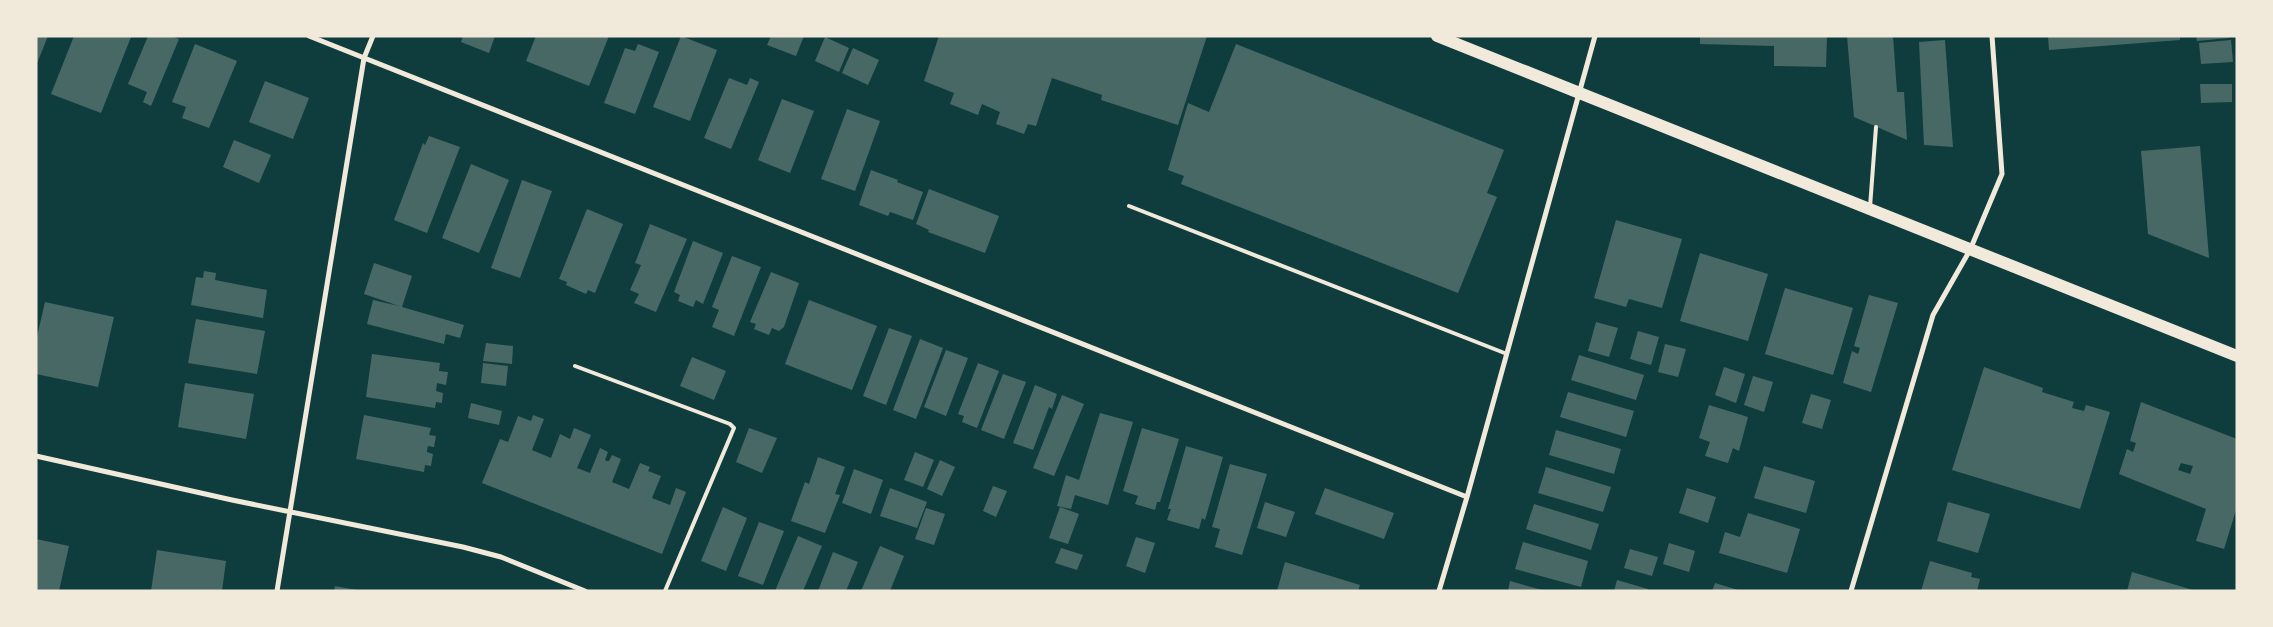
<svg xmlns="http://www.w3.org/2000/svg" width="2273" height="627" viewBox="0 0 2273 627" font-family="Karla,sans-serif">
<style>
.building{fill:#486865;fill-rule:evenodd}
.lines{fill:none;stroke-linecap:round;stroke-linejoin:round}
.service{stroke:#f1e9da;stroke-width:4}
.minor{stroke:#f1e9da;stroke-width:5}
.primary{stroke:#f1e9da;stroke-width:12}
</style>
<rect width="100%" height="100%" fill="#0f3d3e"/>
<!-- building -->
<path class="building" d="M36 36H48L36 66Z
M74 36 131 37 101 113 51 94Z
M148 36H172L179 39 151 106 143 102 147 92 128 84Z
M463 36H495L489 53 461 42Z
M536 36H609L589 86 526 61Z
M681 36 717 50 690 121 653 107Z
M771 36H804L796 56 767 45Z
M939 36H1207L1178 125 1101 100 1102 95 1052 78 1036 126 1028 124 1024 134 996 124 1000 112 982 104 978 115 950 104 954 93 924 81Z
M1700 36H1827L1826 67 1774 66V46L1700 44Z
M1847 36H1893L1897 92H1904L1907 140 1854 117Z
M2048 36H2180V40L2049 50Z
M2196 36H2229V38L2197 41Z
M825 37 849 48 839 72 815 61Z
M1945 40 1953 147 1924 145 1919 42Z
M2231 40 2233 62 2201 64 2199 43Z
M195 44 237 61 209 128 182 118 186 107 172 102Z
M638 44 659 52 635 114 604 103 625 48 635 51Z
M1236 44 1504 150 1487 193 1497 197 1458 293 1181 184 1184 176 1168 170 1188 103 1209 112Z
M853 48 879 60 868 85 842 73Z
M729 78 747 85 750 78 759 82 731 149 704 138Z
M265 81 309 98 293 139 249 122Z
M2200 84H2232V102L2201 103Z
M782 99 814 111 790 173 758 160Z
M847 109 880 121 855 191 821 179Z
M429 136 460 147 427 233 394 220 423 143 425 145Z
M234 140 271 155 259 183 223 167Z
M2200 146 2209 258 2148 234 2141 151Z
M471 164 509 180 479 253 442 238Z
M871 170 898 180 897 182 923 192 913 220 890 212 888 216 859 205Z
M522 180 552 191 520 278 491 268Z
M929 189 999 216 985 253 928 232 929 230 916 224Z
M587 209 623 224 595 293 588 290 586 294 566 285 567 282 559 279Z
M1616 220 1682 239 1662 308 1629 299 1626 307 1594 298Z
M650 224 687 239 656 312 634 303 639 294 630 290 641 265 635 263Z
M693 241 723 253 703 304 696 300 693 307 678 301 680 295 674 292Z
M1700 253 1768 274 1748 341 1680 321Z
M732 256 761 267 734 336 712 327 719 310 712 307Z
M374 263 412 276 402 307 464 325 460 338 446 334 444 344 367 324 373 300 399 306 364 294Z
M204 271 216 273 215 280 267 290 263 318 191 305 196 277 203 278Z
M771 272 799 283 784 327 779 331 772 328 769 335 754 329 756 324 750 322Z
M1785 288 1853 308 1833 375 1765 354Z
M1869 295 1898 303 1871 392 1843 383 1852 351 1858 354 1860 348 1854 346Z
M809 300 877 326 852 390 785 364Z
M45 302 114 317 98 387 36 374V341Z
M196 319 265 331 257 374 188 363Z
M1596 322 1618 328 1609 357 1588 351Z
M889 328 912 336 886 405 863 396Z
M1638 331 1659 337 1651 365 1630 359Z
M920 339 943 348 916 419 893 410Z
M486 343 513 346 512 364 483 361Z
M1665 344 1686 349 1678 377 1658 372Z
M946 350 968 358 946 416 924 407Z
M372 354 440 363 439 371 448 372 446 385 437 383 436 391 443 393 442 403 436 402 435 408 366 397Z
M1579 355 1644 375 1636 400 1571 380Z
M692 357 726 371 714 400 680 386Z
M483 363 508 366 506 386 481 383Z
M978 363 999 371 977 428 962 422 964 416 958 414Z
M1724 367 1745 374 1736 403 1715 395Z
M1984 367 2043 388 2042 392 2074 402 2072 408 2084 411 2086 405 2110 412 2080 509 1952 470Z
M1003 374 1026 382 1004 439 981 430Z
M1753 376 1773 382 1764 412 1744 405Z
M185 383 254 394 246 439 178 427Z
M1035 385 1057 394 1052 409 1049 407 1033 450 1013 443Z
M1568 392 1634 411 1626 437 1560 417Z
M1811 394 1831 400 1822 429 1802 423Z
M1062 395 1084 404 1054 476 1033 468Z
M2141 402 2237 439V507L2224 549 2196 541 2206 509 2119 474 2127 449 2133 452 2136 443 2130 441ZM2181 463 2193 466 2190 474 2178 470Z
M471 403 502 411 499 425 468 418Z
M1709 405 1748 417 1739 451 1733 448 1728 463 1705 456 1710 442 1699 438Z
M1100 413 1133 422 1108 505 1075 495 1071 509 1057 506 1066 475 1079 480Z
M364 415 431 428 429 435 436 436 434 447 428 446 427 450V452L433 454 431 466 425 465 424 472 356 459Z
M533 415 544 419 532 450 551 458 560 434 570 439 574 428 591 435 577 468 590 473 600 448 608 452 605 460 607 461H609L612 455 621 459 612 482 629 489 640 463 650 467 648 471 661 476 652 498 670 505 676 488 686 492 662 554 482 483 500 439 508 442 518 416 531 421Z
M749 428 777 438 762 473 736 462Z
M1142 428 1179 439 1160 502H1157L1155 510 1135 504 1138 496 1123 491Z
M1556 430 1621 449 1614 474 1549 455Z
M1186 446 1223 457 1205 520 1202 518 1199 529 1167 520 1171 509H1168Z
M915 452 934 460 923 487 904 480Z
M818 457 845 467 835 494 840 495 825 533 791 521 805 482 809 484Z
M940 460 955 467 942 496 927 489Z
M1230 464 1267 474 1242 555 1215 547 1220 529 1212 527Z
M1764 466 1815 481 1806 513 1754 498Z
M1546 467 1611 487 1603 512 1538 493Z
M854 469 883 480 871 514 842 503Z
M993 486 1007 491 996 517 983 511Z
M890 488 927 502 917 528 880 516Z
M1325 488 1394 513 1384 539 1315 514Z
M1687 488 1716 497 1708 523 1679 513Z
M1265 502 1295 512 1286 537 1257 528Z
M1948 502 1990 514 1978 553 1937 541Z
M1534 504 1599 524 1591 550 1526 529Z
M723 507 747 518 726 571 701 561Z
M1060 507 1079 514 1068 544 1049 538Z
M926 508 945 514 934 545 915 539Z
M1748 513 1800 529 1787 573 1719 553 1725 532 1740 537Z
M759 522 784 531 763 585 738 576Z
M798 536 822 546 803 591H775Z
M1136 537 1155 543 1145 573 1126 566Z
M36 539 69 546 59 591H36Z
M1523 542 1588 561 1581 587 1515 569Z
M1669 543 1695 551 1689 572 1663 564Z
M880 546 904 556 890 591H861Z
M1061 548 1083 555 1077 570 1055 563Z
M1630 549 1658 557 1652 576 1624 568Z
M157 550 226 561 222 591H151Z
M833 552 858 562 846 591H818Z
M1930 561 1972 573 1971 577 1980 579 1977 591H1921Z
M1285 562 1360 585 1358 591H1277Z
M2132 572 2193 590V591H2127Z
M1617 580 1648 589V591H1614Z
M1510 581 1542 590V591H1508Z
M1715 583 1738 590V591H1712Z
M335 586 357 590V591H334Z"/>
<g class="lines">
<!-- service -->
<path class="service" d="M1129 206 1507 354
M1870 207 1876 127
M575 366 730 424 734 428 665 591"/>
<!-- minor -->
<path class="minor" d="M309 36 1467 497
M36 456 232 500 463 547 501 557 585 591
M277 591 364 58 373 36
M1439 591 1467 497 1595 36
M1851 591 1933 315 1970 250 2002 174 1992 36"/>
<!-- primary -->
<path class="primary" d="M1437 36 2237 356"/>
</g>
<!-- border -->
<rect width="2273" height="627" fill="none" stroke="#f1e9da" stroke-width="75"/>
</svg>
